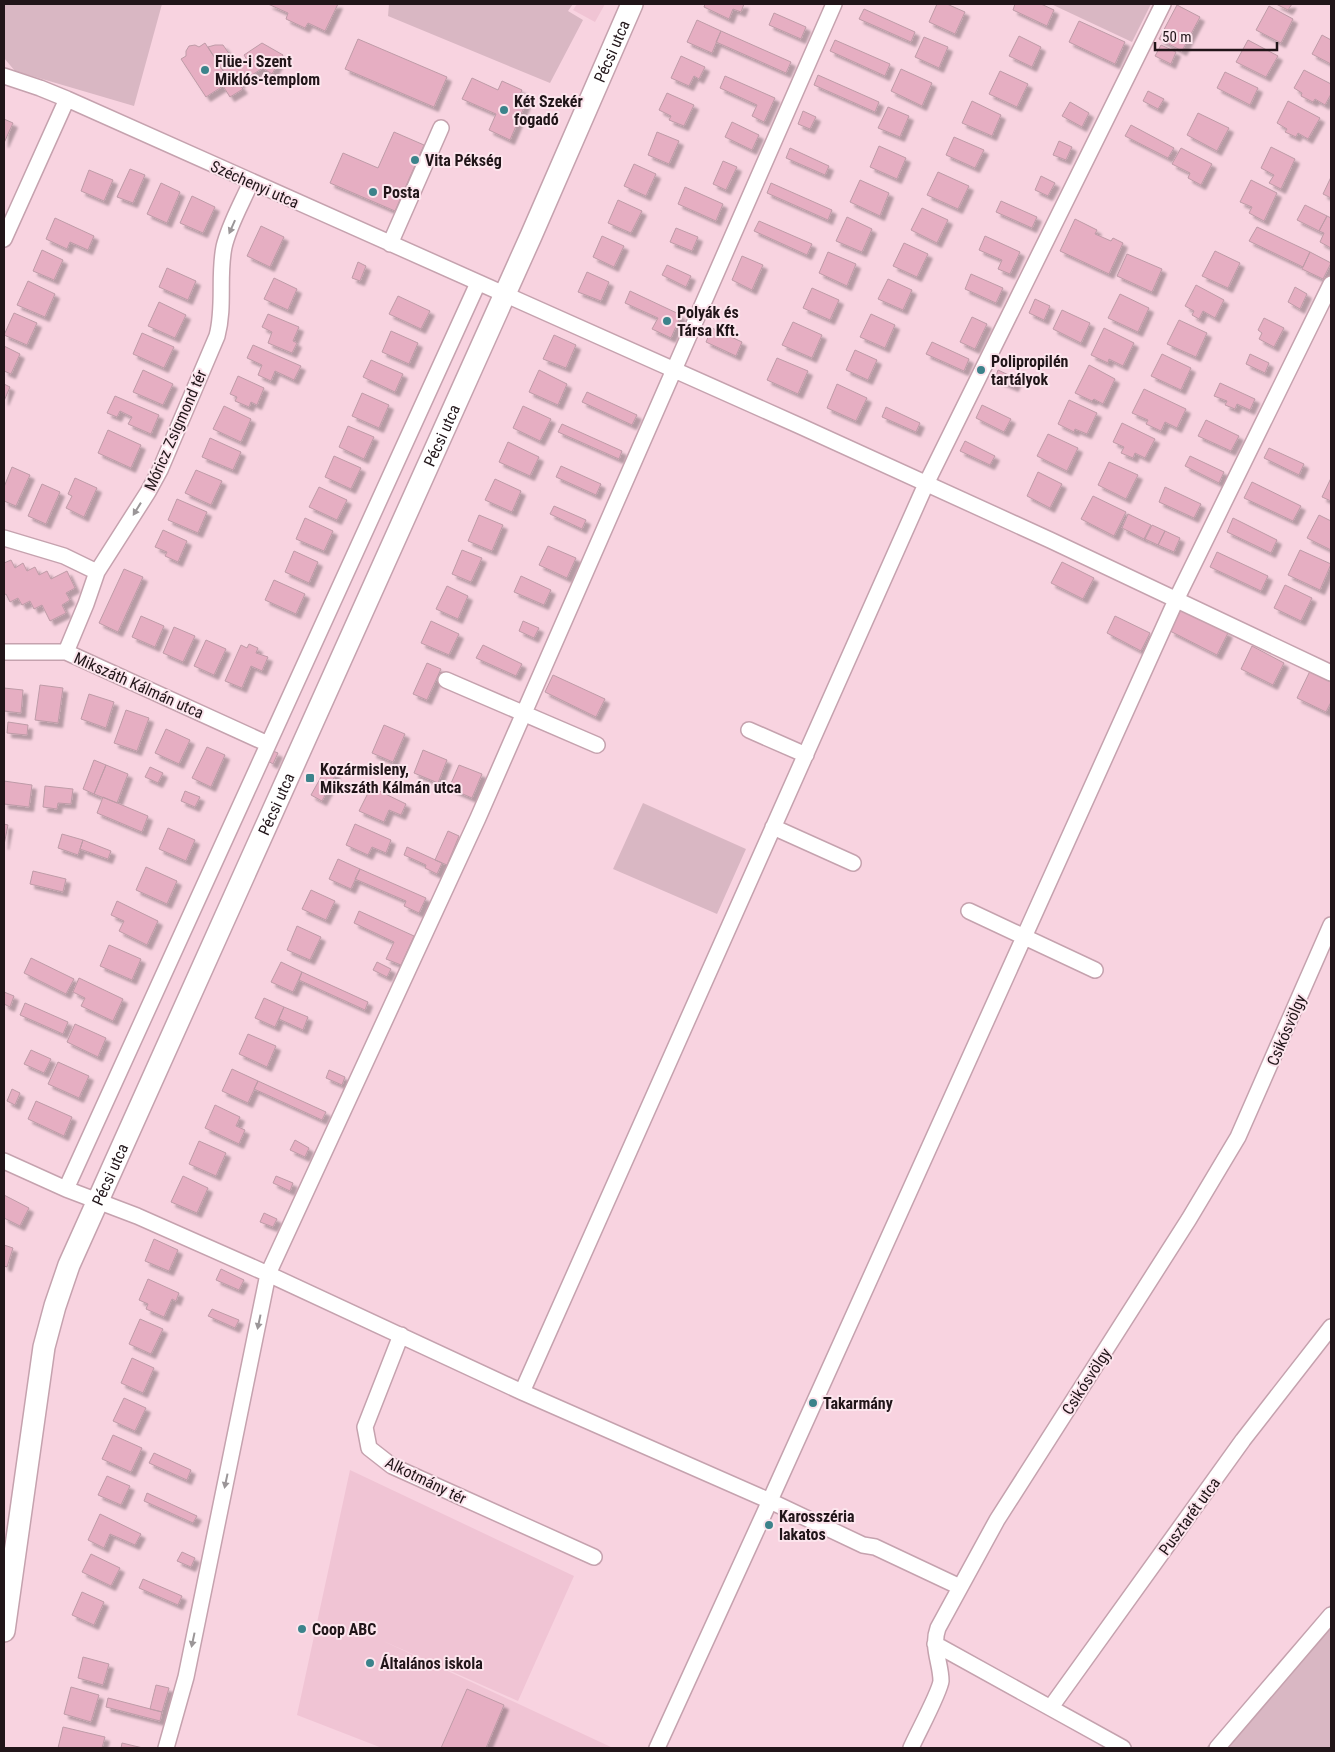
<svg xmlns="http://www.w3.org/2000/svg" width="1335" height="1752" viewBox="0 0 1335 1752" font-family="'Roboto Condensed',sans-serif">
<style>
.built{fill:#f0c4d4}
.green{fill:#d9b7c3}
.building{fill:#e6aec2;stroke:#be9ba7;filter:url(#shadow)}
.lines{fill:none;stroke-linecap:round;stroke-linejoin:round}
.minor-casing{stroke:#c5a2ae;stroke-width:18}
.secondary-casing{stroke:#c5a2ae;stroke-width:24}
.minor{stroke:#fff;stroke-width:15}
.secondary{stroke:#fff;stroke-width:21}
.oneway{fill:#9b9698}
.poi-dot{fill:#3c838b;stroke:#fce5ed;stroke-width:2}
.labels{text-anchor:middle;stroke-width:4;stroke-linejoin:round;paint-order:stroke}
.street-label{font-size:16px;fill:#211519;stroke:#fce5ed}
.poi-label{font-size:16px;font-weight:bold;fill:#211519;stroke:#fce5ed;text-anchor:start}
</style>
<defs>
<filter id="shadow"><feDropShadow dx="4.5" dy="4.5" stdDeviation="1" flood-color="#0004"/></filter>
</defs>
<rect width="100%" height="100%" fill="#f8d3e0"/>
<!-- built -->
<path class="built" d="M577 4H605L595 22 573 10Z
M350 1470 574 1576 518 1701 381 1640 613 1748H382L297 1715Z"/>
<!-- green -->
<path class="green" d="M4 4H162L134 106 15 71 4 58Z
M389 4H573L568 11 583 20 550 83 388 16Z
M1051 4H1151L1132 42Z
M643 803 746 849 717 914 613 869Z
M1331 1604V1748H1206Z"/>
<!-- building -->
<path class="building" d="M268 4H338L325 31 308 23 305 28 286 19 288 13Z
M705 4H744L741 12 733 9 729 19 704 7Z
M937 4H947L965 12 955 34 929 22Z
M1015 4H1041L1054 10 1047 26 1013 10Z
M1276 4H1292L1288 10Z
M1177 5 1200 17 1182 51 1159 39Z
M1269 6 1293 19 1281 43 1256 30Z
M864 9 915 32 911 42 859 19Z
M774 13 806 27 801 39 769 25Z
M697 20 721 31 712 53 687 42Z
M1079 21 1125 42 1115 64 1069 42Z
M721 31 791 62 786 73 716 42Z
M1322 35 1331 40V64L1312 54Z
M1019 36 1041 47 1032 67 1009 56Z
M924 37 948 47 939 68 915 57Z
M358 39 447 77 434 107 345 69Z
M835 40 890 64 885 76 830 51Z
M1248 40 1278 56 1266 77 1236 62Z
M205 43 231 83 236 80 243 89 230 97 223 86 206 97 181 59 186 56V51L189 46 195 45 199 47Z
M262 43 283 55 272 74 263 68 239 83 236 80 231 83 208 47 215 45H223L237 65 247 60 244 55Z
M1161 45 1176 52 1171 64 1155 56Z
M681 56 705 67 699 79 694 76 689 86 671 78Z
M901 69 932 83 922 106 891 91Z
M1304 70 1331 84V94L1325 105 1315 99 1313 102 1301 96 1302 93 1294 88Z
M1000 71 1028 84 1017 107 989 94Z
M1225 72 1258 88 1250 105 1217 88Z
M818 75 879 102 875 112 814 85Z
M725 76 775 98 764 122 752 116 757 105 720 88Z
M472 78 498 90 502 81 522 90 518 99 526 103 510 140 489 130 496 114 462 99Z
M1148 91 1164 99 1158 109 1143 101Z
M667 93 694 105 684 126 669 120 671 116 659 110Z
M972 101 1001 115 992 136 962 123Z
M1288 101 1320 118 1308 139 1298 133 1296 137 1285 132 1287 129 1277 123Z
M1070 102 1089 113 1082 127 1062 116Z
M888 107 909 116 900 137 878 128Z
M803 111 816 117 810 129 798 124Z
M1198 113 1229 128 1217 151 1187 135Z
M4 119 13 123 4 143Z
M732 122 759 135 752 150 725 137Z
M1131 125 1174 148 1168 158 1125 136Z
M394 132 424 145 395 211 330 183 343 153 378 168Z
M657 132 679 141 669 164 648 155Z
M954 137 984 150 975 168 946 155Z
M1059 141 1072 147 1066 160 1053 155Z
M879 146 906 158 897 179 870 167Z
M1271 147 1295 159 1281 189 1269 183 1274 175 1261 168Z
M790 148 829 166 825 175 786 158Z
M1181 148 1212 164 1201 185 1188 178 1190 173 1172 164Z
M723 161 737 167 726 190 713 184Z
M634 164 656 174 646 196 624 186Z
M130 169 145 175 133 203 117 197Z
M89 170 113 180 104 201 81 191Z
M938 172 969 186 958 209 927 195Z
M1041 176 1055 183 1048 196 1035 190Z
M1331 177V198L1323 194Z
M860 180 889 193 880 216 850 202Z
M1251 180 1277 193 1264 221 1249 213 1252 207 1240 202Z
M161 183 180 192 167 223 147 214Z
M771 183 832 210 828 220 767 193Z
M685 187 723 204 716 221 678 204Z
M192 196 215 207 203 233 180 223Z
M618 200 642 211 631 233 608 223Z
M1001 201 1037 217 1032 228 996 212Z
M1305 205 1327 216 1319 231 1297 220Z
M922 208 948 220 937 243 911 230Z
M1327 216 1331 218V248L1320 242 1324 233 1319 231Z
M847 217 872 229 862 252 836 241Z
M55 218 94 236 88 250 70 242 67 249 46 239Z
M1075 219 1097 230 1095 234 1111 241 1113 238 1123 243 1109 274 1060 251Z
M759 221 812 244 807 255 754 231Z
M261 226 284 237 270 267 247 256Z
M1257 227 1310 252 1303 267 1249 241Z
M676 228 698 237 692 251 670 242Z
M602 236 624 246 614 267 593 257Z
M985 236 1020 252 1010 274 998 269 1002 260 979 250Z
M904 243 928 254 917 277 893 266Z
M42 250 63 260 54 280 33 271Z
M1215 251 1240 263 1228 288 1202 276Z
M828 252 856 264 847 286 819 273Z
M1310 252 1331 263 1323 279 1302 269Z
M1127 254 1162 269 1152 292 1117 276Z
M742 256 763 265 752 290 732 280Z
M358 262 366 266 360 281 352 278Z
M667 265 691 276 686 287 662 275Z
M167 268 196 281 188 300 159 287Z
M587 272 609 282 601 301 578 292Z
M971 274 1003 288 996 303 965 289Z
M274 278 297 289 288 310 264 299Z
M888 279 912 290 903 310 878 299Z
M28 281 55 294 45 317 17 305Z
M1196 285 1224 300 1215 318 1203 311 1199 319 1192 315 1194 311 1185 306Z
M1295 287 1307 294 1300 309 1288 302Z
M812 288 839 300 830 320 803 308Z
M630 291 681 315 671 338 652 329 658 318 625 303Z
M1120 294 1149 308 1138 332 1108 318Z
M398 296 430 311 421 329 389 314Z
M1035 299 1050 306 1044 320 1029 313Z
M159 302 186 315 175 338 148 326Z
M1062 310 1090 323 1081 343 1053 329Z
M14 313 37 323 27 345 4 335Z
M268 314 299 327 293 341 297 343 292 353 268 343 272 332 262 327Z
M871 314 895 325 885 348 860 337Z
M972 317 987 324 975 349 960 342Z
M1264 318 1284 328 1274 347 1259 339 1262 333 1258 330Z
M1179 320 1207 333 1196 357 1167 344Z
M793 322 822 335 812 358 782 345Z
M712 328 742 342 736 356 706 342Z
M1104 328 1134 343 1123 366 1109 359 1108 363 1091 355Z
M391 331 418 343 409 364 382 352Z
M142 333 174 347 164 368 133 354Z
M554 335 576 345 566 368 543 359Z
M932 342 969 359 964 371 926 354Z
M253 345 301 366 294 380 275 371 271 381 258 375 262 365 247 358Z
M4 346 20 354 11 374 4 371Z
M855 350 877 360 868 380 846 370Z
M1162 354 1191 368 1181 390 1151 376Z
M1250 354 1269 363 1265 373 1246 364Z
M777 358 808 371 798 394 767 380Z
M371 360 403 374 395 392 363 377Z
M1089 365 1115 379 1103 404 1094 399 1092 401 1075 393Z
M143 370 173 384 163 405 133 392Z
M539 370 567 384 558 405 529 392Z
M998 370 1017 379 1014 387 995 379Z
M238 376 264 388 257 405 251 402 249 407 235 401 237 397 230 394Z
M1220 383 1255 399 1250 410 1237 404 1235 409 1225 405 1227 401 1214 396Z
M4 384 10 387 4 401Z
M837 384 867 398 856 421 827 408Z
M1144 389 1186 409 1177 428 1165 422 1161 431 1146 424 1148 420 1132 413Z
M587 392 637 415 632 425 582 402Z
M362 393 389 405 379 428 352 416Z
M115 396 159 415 151 434 128 424 132 417 120 411 117 417 107 413Z
M1069 400 1097 413 1087 434 1075 429 1074 432 1058 424Z
M982 405 1011 419 1004 432 976 418Z
M224 406 251 419 241 442 213 429Z
M523 406 551 419 540 441 513 428Z
M886 407 920 423 916 432 882 417Z
M1206 420 1239 436 1231 451 1198 436Z
M1122 423 1155 439 1145 458 1135 453 1133 458 1121 453 1124 447 1113 442Z
M562 424 622 451 619 459 558 432Z
M348 426 374 437 364 459 339 447Z
M108 430 141 445 131 468 98 453Z
M1048 434 1078 448 1067 471 1037 456Z
M210 438 241 452 233 470 202 457Z
M965 441 995 456 990 465 960 451Z
M508 442 539 457 530 476 499 462Z
M1269 448 1304 464 1299 475 1264 458Z
M334 456 361 468 351 489 325 477Z
M1190 456 1224 472 1219 483 1185 466Z
M1109 462 1138 475 1126 499 1098 485Z
M561 466 601 484 596 495 556 477Z
M12 467 30 475 16 506 4 501V487Z
M196 470 222 481 211 505 185 493Z
M1038 472 1062 484 1050 508 1027 496Z
M75 478 97 488 84 517 66 508 72 496 68 494Z
M1331 478V501L1322 497Z
M495 479 521 491 512 512 485 500Z
M1252 482 1301 506 1293 521 1244 498Z
M42 484 60 492 46 524 28 516Z
M319 487 347 500 337 520 309 507Z
M1165 487 1201 504 1194 518 1159 502Z
M1093 496 1126 512 1114 536 1081 519Z
M177 499 207 512 198 533 168 520Z
M554 506 586 520 582 529 550 514Z
M1128 514 1151 525 1144 539 1122 528Z
M479 515 503 525 492 551 468 541Z
M1319 515 1331 521V550L1307 538Z
M305 518 333 531 324 551 296 539Z
M1233 518 1277 540 1271 553 1227 532Z
M1152 525 1165 531 1158 545 1145 539Z
M163 530 187 541 178 562 165 556 167 552 155 547Z
M1165 531 1180 538 1174 552 1158 545Z
M548 546 576 558 567 578 539 565Z
M462 550 482 558 471 582 452 574Z
M1300 550 1331 564 1320 590 1288 575Z
M294 551 318 562 309 583 285 572Z
M1217 552 1268 576 1261 591 1210 567Z
M11 560 15 568 23 563 27 571 35 567 39 575 47 571 51 579 67 571 75 588 66 593 70 600 62 605 66 613 50 621 42 605 34 609 30 601 22 605 18 598 10 602 6 594 4 595V563Z
M1062 562 1094 578 1083 599 1051 583Z
M124 569 143 577 118 632 99 623Z
M521 576 551 590 544 605 514 592Z
M274 580 305 594 296 614 265 600Z
M1285 585 1312 598 1301 621 1274 608Z
M447 586 468 596 458 619 436 609Z
M1181 610 1228 633 1217 655 1170 631Z
M141 616 164 626 155 647 132 637Z
M1115 616 1150 633 1141 651 1107 633Z
M431 621 459 634 449 655 421 643Z
M523 621 539 628 534 638 519 631Z
M174 627 195 636 183 662 163 653Z
M206 640 226 649 214 675 194 666Z
M249 644 258 648 256 653 268 657 262 671 251 666 242 688 225 681 241 645 247 648Z
M483 645 522 664 516 676 476 658Z
M1252 646 1284 663 1273 685 1241 669Z
M427 663 441 669 427 700 413 694Z
M1310 671 1331 682V702L1326 712 1297 698Z
M553 675 605 699 596 717 545 692Z
M40 685 63 688 58 723 35 720Z
M4 688 23 690 21 713 4 711Z
M89 694 114 702 106 728 81 719Z
M126 710 149 718 137 751 114 743Z
M8 722 28 725 27 735 7 733Z
M384 725 405 734 393 762 372 753Z
M166 729 190 740 179 764 155 753Z
M207 747 225 755 211 787 192 778Z
M423 750 447 760 438 783 414 773Z
M273 751 278 753 273 764 268 761Z
M94 760 106 765 94 794 83 789Z
M106 765 128 774 117 803 94 794Z
M459 765 482 774 472 798 449 788Z
M150 767 163 773 158 783 145 777Z
M326 768 336 774 322 801 311 795Z
M4 781 32 785 29 807 4 804Z
M45 786 73 789 71 804 58 803 57 809 43 807Z
M371 787 406 804 401 815 389 810 384 822 359 811Z
M185 791 200 797 195 807 181 801Z
M103 797 148 816 142 832 97 813Z
M4 824 8 825 4 845Z
M355 824 391 840 386 853 372 847 368 855 346 845Z
M168 828 195 840 186 861 159 849Z
M448 831 459 836 447 865 435 860Z
M62 834 83 840 78 855 58 848Z
M83 840 111 851 108 859 80 849Z
M407 847 442 863 437 874 425 868 426 865 404 855Z
M338 859 360 869 351 889 329 879Z
M146 867 177 881 167 904 136 890Z
M360 869 426 898 419 913 404 906 406 901 355 879Z
M33 871 66 879 63 892 30 884Z
M311 890 335 901 326 920 302 909Z
M117 901 158 921 147 945 119 931 124 921 111 915Z
M359 911 414 936 401 965 386 959 394 942 354 923Z
M297 926 321 937 310 960 287 950Z
M109 945 141 959 132 980 100 966Z
M31 958 74 979 66 994 24 973Z
M281 962 302 972 293 992 271 982Z
M377 962 391 969 387 977 373 970Z
M302 972 368 1002 365 1010 299 980Z
M79 978 123 999 113 1021 81 1006 85 998 73 992Z
M4 992 14 996 10 1007 4 1004Z
M264 998 284 1007 275 1027 255 1018Z
M25 1003 68 1022 63 1034 20 1015Z
M284 1007 308 1017 303 1030 279 1019Z
M75 1024 106 1038 98 1057 67 1042Z
M248 1034 276 1046 267 1067 239 1054Z
M31 1050 51 1059 44 1073 24 1064Z
M58 1062 89 1076 79 1098 48 1084Z
M232 1069 258 1081 248 1103 222 1091Z
M329 1070 345 1077 342 1085 326 1078Z
M258 1081 326 1112 322 1120 254 1089Z
M12 1089 20 1093 15 1105 7 1101Z
M36 1101 72 1117 64 1136 28 1119Z
M215 1105 240 1117 236 1126 245 1130 239 1144 205 1128Z
M295 1140 309 1148 305 1157 290 1150Z
M199 1141 226 1153 216 1176 189 1164Z
M183 1176 208 1188 197 1213 171 1202Z
M276 1176 293 1183 290 1191 273 1183Z
M4 1195 29 1208 20 1226 4 1218Z
M264 1213 277 1219 273 1227 260 1222Z
M154 1239 178 1250 169 1271 145 1261Z
M4 1245 13 1248 7 1267 4 1266Z
M221 1269 244 1280 239 1290 216 1280Z
M148 1279 179 1293 176 1301 172 1299 164 1317 146 1309 148 1304 139 1300Z
M212 1309 239 1320 235 1328 208 1316Z
M140 1319 163 1329 151 1354 129 1344Z
M132 1358 154 1368 143 1393 121 1383Z
M124 1398 146 1408 135 1431 113 1421Z
M113 1435 142 1448 131 1472 102 1459Z
M154 1453 191 1470 187 1480 149 1463Z
M107 1476 130 1486 121 1505 98 1495Z
M147 1493 197 1516 193 1523 144 1501Z
M100 1514 141 1534 135 1545 110 1534 104 1548 88 1540Z
M182 1552 195 1558 191 1567 177 1561Z
M91 1554 120 1568 111 1586 82 1572Z
M143 1579 182 1596 178 1605 139 1588Z
M82 1592 104 1602 94 1625 72 1615Z
M83 1657 109 1664 103 1685 78 1678Z
M156 1685 169 1688 162 1712 150 1709Z
M71 1687 99 1695 91 1722 64 1714Z
M467 1689 504 1705 486 1748H441Z
M108 1698 162 1712 160 1721 106 1707Z
M63 1727 105 1737 102 1748H58Z
M122 1743 143 1748H121Z"/>
<g class="lines">
<defs>
<path id="minor" d="M4 76 40 88 67 99 800 426 1050 540 1331 673
M4 239 67 99
M390 244 441 128
M4 538 64 556 97 572
M4 652H66L268 744
M66 652 86 604 97 572 148 492 160 470 217 336C225 306 218 277 224 247 229 225 242 203 251 182
M446 680 597 745
M749 730 806 755
M773 827 853 863
M969 911 1095 970
M4 1161 66 1189 137 1216 268 1274 522 1392 770 1501 863 1545 875 1547 960 1587
M66 1189 478 283
M401 1335 365 1427 369 1448 392 1466 594 1557
M522 1392 926 484 1163 4
M935 1644 1123 1748
M1051 1707 1243 1440 1331 1327
M166 1748 186 1677 268 1274 478 818 834 4
M657 1748 763 1516 1176 600 1331 284
M911 1748C916 1736 940 1692 941 1681 941 1663 931 1647 938 1628L997 1520 1189 1219 1238 1137 1331 925
M1217 1748 1331 1615"/>
<g id="secondary">
<path id="s1" d="M4 1631 44 1347 55 1306 69 1265 531 236 632 4"/>
</g>
</defs>
<!-- minor casing -->
<use href="#minor" class="minor-casing"/>
<!-- secondary casing -->
<use href="#secondary" class="secondary-casing"/>
<!-- minor -->
<use href="#minor" class="minor"/>
<!-- secondary -->
<use href="#secondary" class="secondary"/>
</g>
<!-- one-way arrows -->
<defs><path id="oneway-solid" d="M-6-.8H1V-3.2L6.5 0L1 3.2V.8H-6Z" transform="scale(1.25)"/></defs>
<g class="oneway">
<use href="#oneway-solid" transform="translate(232 227) rotate(114)"/>
<use href="#oneway-solid" transform="translate(137 509) rotate(122)"/>
<use href="#oneway-solid" transform="translate(259 1322) rotate(102)"/>
<use href="#oneway-solid" transform="translate(226 1481) rotate(102)"/>
<use href="#oneway-solid" transform="translate(193 1640) rotate(102)"/>
</g>
<!-- markers -->
<g class="poi-dot">
<circle cx="205" cy="70" r="5"/>
<circle cx="504" cy="110" r="5"/>
<circle cx="415" cy="160" r="5"/>
<circle cx="373" cy="192" r="5"/>
<circle cx="667" cy="321" r="5"/>
<circle cx="981" cy="370" r="5"/>
<rect x="305" y="773" width="10" height="10" rx="2.5"/>
<circle cx="813" cy="1403" r="5"/>
<circle cx="769" cy="1525" r="5"/>
<circle cx="302" cy="1629" r="5"/>
<circle cx="370" cy="1663" r="5"/>
</g>
<g class="labels">
<!-- street labels -->
<g class="street-label">
<text dy="6" stroke="none"><textPath href="#s1" startOffset="1702">Pécsi utca</textPath></text>
<text transform="translate(255 184) rotate(24)" y="6">Széchenyi utca</text>
<text transform="translate(175 430) rotate(-66)" y="6">Móricz Zsigmond tér</text>
<text dy="6" stroke="none"><textPath href="#s1" startOffset="1282">Pécsi utca</textPath></text>
<text transform="translate(139 685) rotate(24)" y="6">Mikszáth Kálmán utca</text>
<text dy="6" stroke="none"><textPath href="#s1" startOffset="878">Pécsi utca</textPath></text>
<text transform="translate(1286 1030) rotate(-67)" y="6">Csikósvölgy</text>
<text dy="6" stroke="none"><textPath href="#s1" startOffset="472">Pécsi utca</textPath></text>
<text transform="translate(1086 1381) rotate(-57)" y="6">Csikósvölgy</text>
<text transform="translate(426 1480) rotate(26)" y="6">Alkotmány tér</text>
<text transform="translate(1189 1516) rotate(-54)" y="6">Pusztarét utca</text>
</g>
<!-- poi labels -->
<g class="poi-label">
<text x="215" y="67">Flüe-i Szent<tspan x="215" dy="18">Miklós-templom</tspan></text>
<text x="514" y="107">Két Szekér<tspan x="514" dy="18">fogadó</tspan></text>
<text x="425" y="166">Vita Pékség</text>
<text x="383" y="198">Posta</text>
<text x="677" y="318">Polyák és<tspan x="677" dy="18">Társa Kft.</tspan></text>
<text x="991" y="367">Polipropilén<tspan x="991" dy="18">tartályok</tspan></text>
<text x="320" y="775">Kozármisleny,<tspan x="320" dy="18">Mikszáth Kálmán utca</tspan></text>
<text x="823" y="1409">Takarmány</text>
<text x="779" y="1522">Karosszéria<tspan x="779" dy="18">lakatos</tspan></text>
<text x="312" y="1635">Coop ABC</text>
<text x="380" y="1669">Általános iskola</text>
</g>
</g>
<!-- border -->
<rect width="1335" height="1752" fill="none" stroke="#211519" stroke-width="10"/>
<!-- scale -->
<path d="M1155 42v8h122v-8" fill="none" stroke="#211519" stroke-width="2.5"/>
<text x="1162" y="42" font-size="15" fill="#211519" stroke="#fce5ed" stroke-width="4" paint-order="stroke">50 m</text>
</svg>
